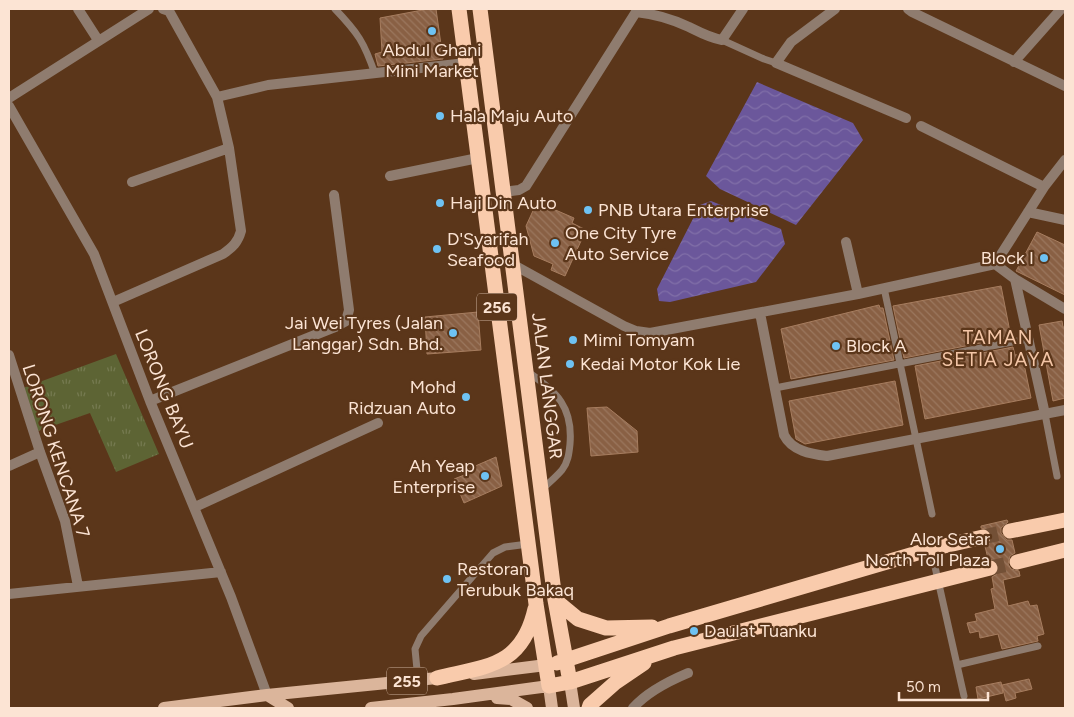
<svg xmlns="http://www.w3.org/2000/svg" width="1074" height="717" viewBox="0 0 1074 717" font-family="Figtree,sans-serif">
<style>
.grass{fill:url(#grass-tufts)}
.water{fill:url(#water-waves)}
.building{fill:url(#building-back-hatch);stroke:#a77d5f}
.lines{fill:none;stroke-linecap:round;stroke-linejoin:round}
.highway-tunnel{stroke:#735036;stroke-width:15;stroke-dasharray:15 8;stroke-linecap:butt}
.lane{stroke:#8f7c6f;stroke-width:7}
.street{stroke:#8f7c6f;stroke-width:10}
.primary{stroke:#dbb59b;stroke-width:12}
.highway{stroke:#f9cbac;stroke-width:15}
.poi-dot{fill:#6ec2f3;stroke:#5b361a;stroke-width:2}
.labels{text-anchor:middle;stroke-width:4.5;stroke-linejoin:round;paint-order:stroke}
.shield{fill:#5b361a;stroke:#ccb09c;stroke-width:1}
.shield-label{font-size:16px;font-weight:bold;fill:#fce4d4}
.poi-label{font-size:18px;fill:#fce4d4;stroke:#5b361a;text-anchor:start}
.street-label{font-size:18px;fill:#fce4d4;stroke:#5b361a}
.neighbourhood-label{font-size:19px;letter-spacing:1px;fill:#f4c6a7;stroke:#5b361a}
</style>
<defs>
<pattern id="grass-tufts" width="24" height="20" patternUnits="userSpaceOnUse" patternTransform="scale(1.25)"><rect width="24" height="20" fill="#5d6434"/><path d="M3 7l-1-3M5 7V3M7 7l1-3M15 17l-1-3M17 17v-4M19 17l1-3" fill="none" stroke="#757a50"/></pattern>
<pattern id="water-waves" width="16" height="10" patternUnits="userSpaceOnUse" patternTransform="scale(1.25)"><rect width="16" height="10" fill="#6b579b"/><path d="M0 5q4-4 8 0t8 0" fill="none" stroke="#816fa8"/></pattern>
<pattern id="building-back-hatch" width="6" height="6" patternUnits="userSpaceOnUse" patternTransform="scale(1.25)"><rect width="6" height="6" fill="#896044"/><path d="M-1 5l2 2M0 0l6 6M5-1l2 2" fill="none" stroke="#9b775e"/></pattern>
</defs>
<rect width="100%" height="100%" fill="#5b361a"/>
<!-- grass -->
<path class="grass" d="M116 354 159 454 116 472 90 413 38 431 23 388Z"/>
<!-- water -->
<path class="water" d="M757 82 853 123 863 140 796 225 720 189 706 176Z
M711 201 781 229 785 244 756 282 670 302 659 301 657 289 700 205Z"/>
<!-- building -->
<path class="building" d="M428 9H436L443 59 378 66 375 54 382 52 380 18Z
M537 202 574 218 572 223 586 230 565 276 551 270 553 264 534 256 526 226Z
M1037 232 1065 245V295L1016 271Z
M1001 286 1011 337 904 358 893 306Z
M879 305 880 308H883L894 360 791 379 781 329Z
M478 312 481 350 427 354 425 317Z
M1062 321 1063 327H1065V398L1053 401 1039 325Z
M1013 347 1015 355 1022 354 1031 398 925 419 915 366Z
M895 381 903 425 805 444 796 439 789 401Z
M607 407 637 431 638 452 591 456 587 408Z
M496 457 502 486 464 503 454 479 467 474 466 470Z
M1007 520 1008 522 1001 528V533L1007 540H1012L1015 553 1010 556 1008 564 1011 569 1019 571 1020 576 1003 580 1008 606 1028 601 1030 606 1037 605 1044 634 1037 636 1038 641 1002 649 998 634 980 638 979 631 970 633 967 623 977 621 975 614 995 609 991 589 994 588 992 577 997 574 999 566 996 561 988 559 985 546 990 543 992 535 989 530 981 528V526Z
M1029 679 1032 689 1015 693 1016 698 1006 701 1002 685Z
M1001 682 1003 693 978 699 976 687Z"/>
<g class="lines">
<!-- highway-tunnel -->
<path class="highway-tunnel" d="M983 537 1010 531
M990 568 1017 562"/>
<!-- lane -->
<path class="lane" d="M335 9C358 33 364 42 375 74
M722 40 764 59 776 63
M884 288 932 514
M528 372C557 392 573 407 570 444 569 454 568 462 562 470 556 477 549 483 542 489
M775 388 1028 339
M1045 414 1057 476
M931 549 964 696
M957 665 1038 646
M418 680 415 649 421 636 493 553 505 547 528 544"/>
<!-- street -->
<path class="street" d="M78 9 98 40
M835 9 791 42 776 63 906 118
M908 9 912 12 1065 86
M1014 62 1061 9
M217 97 268 85 466 63
M9 98 149 9
M9 106 94 254 150 401 231 597 267 695
M921 126 1044 187
M390 176 478 158
M132 182 229 148
M503 192 519 190 526 186 636 12C655 14 672 19 689 27 701 33 710 38 722 40L743 9
M1028 212 1065 220
M846 242 858 294
M995 264 1044 187 1065 160
M514 265 624 326 636 331 650 333 858 294 995 264 1015 279 1065 309
M1015 279 1045 414
M113 302 223 254C233 247 238 242 241 231L229 148 217 97 169 11 163 9
M760 313 784 435C792 451 811 454 827 456L1065 410
M9 355 40 452 65 521 78 586
M150 401 335 327 346 321 349 310 334 195
M9 466 40 452
M195 507 378 423
M9 594 221 572
M633 708C647 692 669 681 688 673"/>
<!-- primary -->
<path class="primary" d="M474 674 546 665
M570 682 574 708
M267 695 288 708
M497 698 511 699 527 708
M164 708 267 695 447 677
M371 708 453 699 549 686 552 708"/>
<!-- highway -->
<path class="highway" d="M459 9 536 604 549 686 570 682 674 648 990 568
M480 9 555 600 570 682
M1010 531 1065 520
M1017 562 1065 550
M555 600 578 619 606 628 652 627
M557 663 669 626 931 549 983 537
M437 678C486 666 522 667 535 609
M589 708 590 705 616 682 644 663"/>
</g>
<!-- markers -->
<g class="poi-dot">
<circle cx="432" cy="31" r="5"/>
<circle cx="440" cy="116" r="5"/>
<circle cx="440" cy="203" r="5"/>
<circle cx="588" cy="210" r="5"/>
<circle cx="555" cy="243" r="5"/>
<circle cx="437" cy="249" r="5"/>
<circle cx="1044" cy="258" r="5"/>
<circle cx="453" cy="333" r="5"/>
<circle cx="573" cy="340" r="5"/>
<circle cx="836" cy="346" r="5"/>
<circle cx="570" cy="364" r="5"/>
<circle cx="466" cy="397" r="5"/>
<circle cx="485" cy="476" r="5"/>
<circle cx="1000" cy="549" r="5"/>
<circle cx="447" cy="579" r="5"/>
<circle cx="694" cy="631" r="5"/>
</g>
<g class="labels">
<!-- shield labels -->
<g class="shield">
<rect x="477" y="293.5" width="40" height="27" rx="4"/>
<rect x="387" y="667.5" width="40" height="27" rx="4"/>
</g>
<g class="shield-label">
<text x="497" y="313">256</text>
<text x="407" y="687">255</text>
</g>
<!-- poi labels -->
<g class="poi-label">
<text x="432" y="56" text-anchor="middle">Abdul Ghani<tspan x="432" dy="21">Mini Market</tspan></text>
<text x="450" y="122">Hala Maju Auto</text>
<text x="450" y="209">Haji Din Auto</text>
<text x="598" y="216">PNB Utara Enterprise</text>
<text x="565" y="239">One City Tyre<tspan x="565" dy="21">Auto Service</tspan></text>
<text x="447" y="245">D'Syarifah<tspan x="447" dy="21">Seafood</tspan></text>
<text x="1034" y="264" text-anchor="end">Block I</text>
<text x="443" y="329" text-anchor="end">Jai Wei Tyres (Jalan<tspan x="443" dy="21">Langgar) Sdn. Bhd.</tspan></text>
<text x="583" y="346">Mimi Tomyam</text>
<text x="846" y="352">Block A</text>
<text x="580" y="370">Kedai Motor Kok Lie</text>
<text x="456" y="393" text-anchor="end">Mohd<tspan x="456" dy="21">Ridzuan Auto</tspan></text>
<text x="475" y="472" text-anchor="end">Ah Yeap<tspan x="475" dy="21">Enterprise</tspan></text>
<text x="990" y="545" text-anchor="end">Alor Setar<tspan x="990" dy="21">North Toll Plaza</tspan></text>
<text x="457" y="575">Restoran<tspan x="457" dy="21">Terubuk Bakaq</tspan></text>
<text x="704" y="637">Daulat Tuanku</text>
</g>
<!-- street labels -->
<g class="street-label">
<text transform="translate(547 386) rotate(83)" y="6">JALAN LANGGAR</text>
<text transform="translate(164 389) rotate(68)" y="6">LORONG BAYU</text>
<text transform="translate(56 451) rotate(72)" y="6">LORONG KENCANA 7</text>
</g>
<!-- neighbourhood labels -->
<g class="neighbourhood-label">
<text x="998" y="344">TAMAN<tspan x="998" dy="22">SETIA JAYA</tspan></text>
</g>
</g>
<!-- border -->
<rect width="1074" height="717" fill="none" stroke="#fce4d4" stroke-width="20"/>
<!-- scale -->
<path d="M899 692v8h89v-8" fill="none" stroke="#fce4d4" stroke-width="2.5"/>
<text x="906" y="692" font-size="15" fill="#fce4d4" stroke="#5b361a" stroke-width="4" paint-order="stroke">50 m</text>
</svg>
